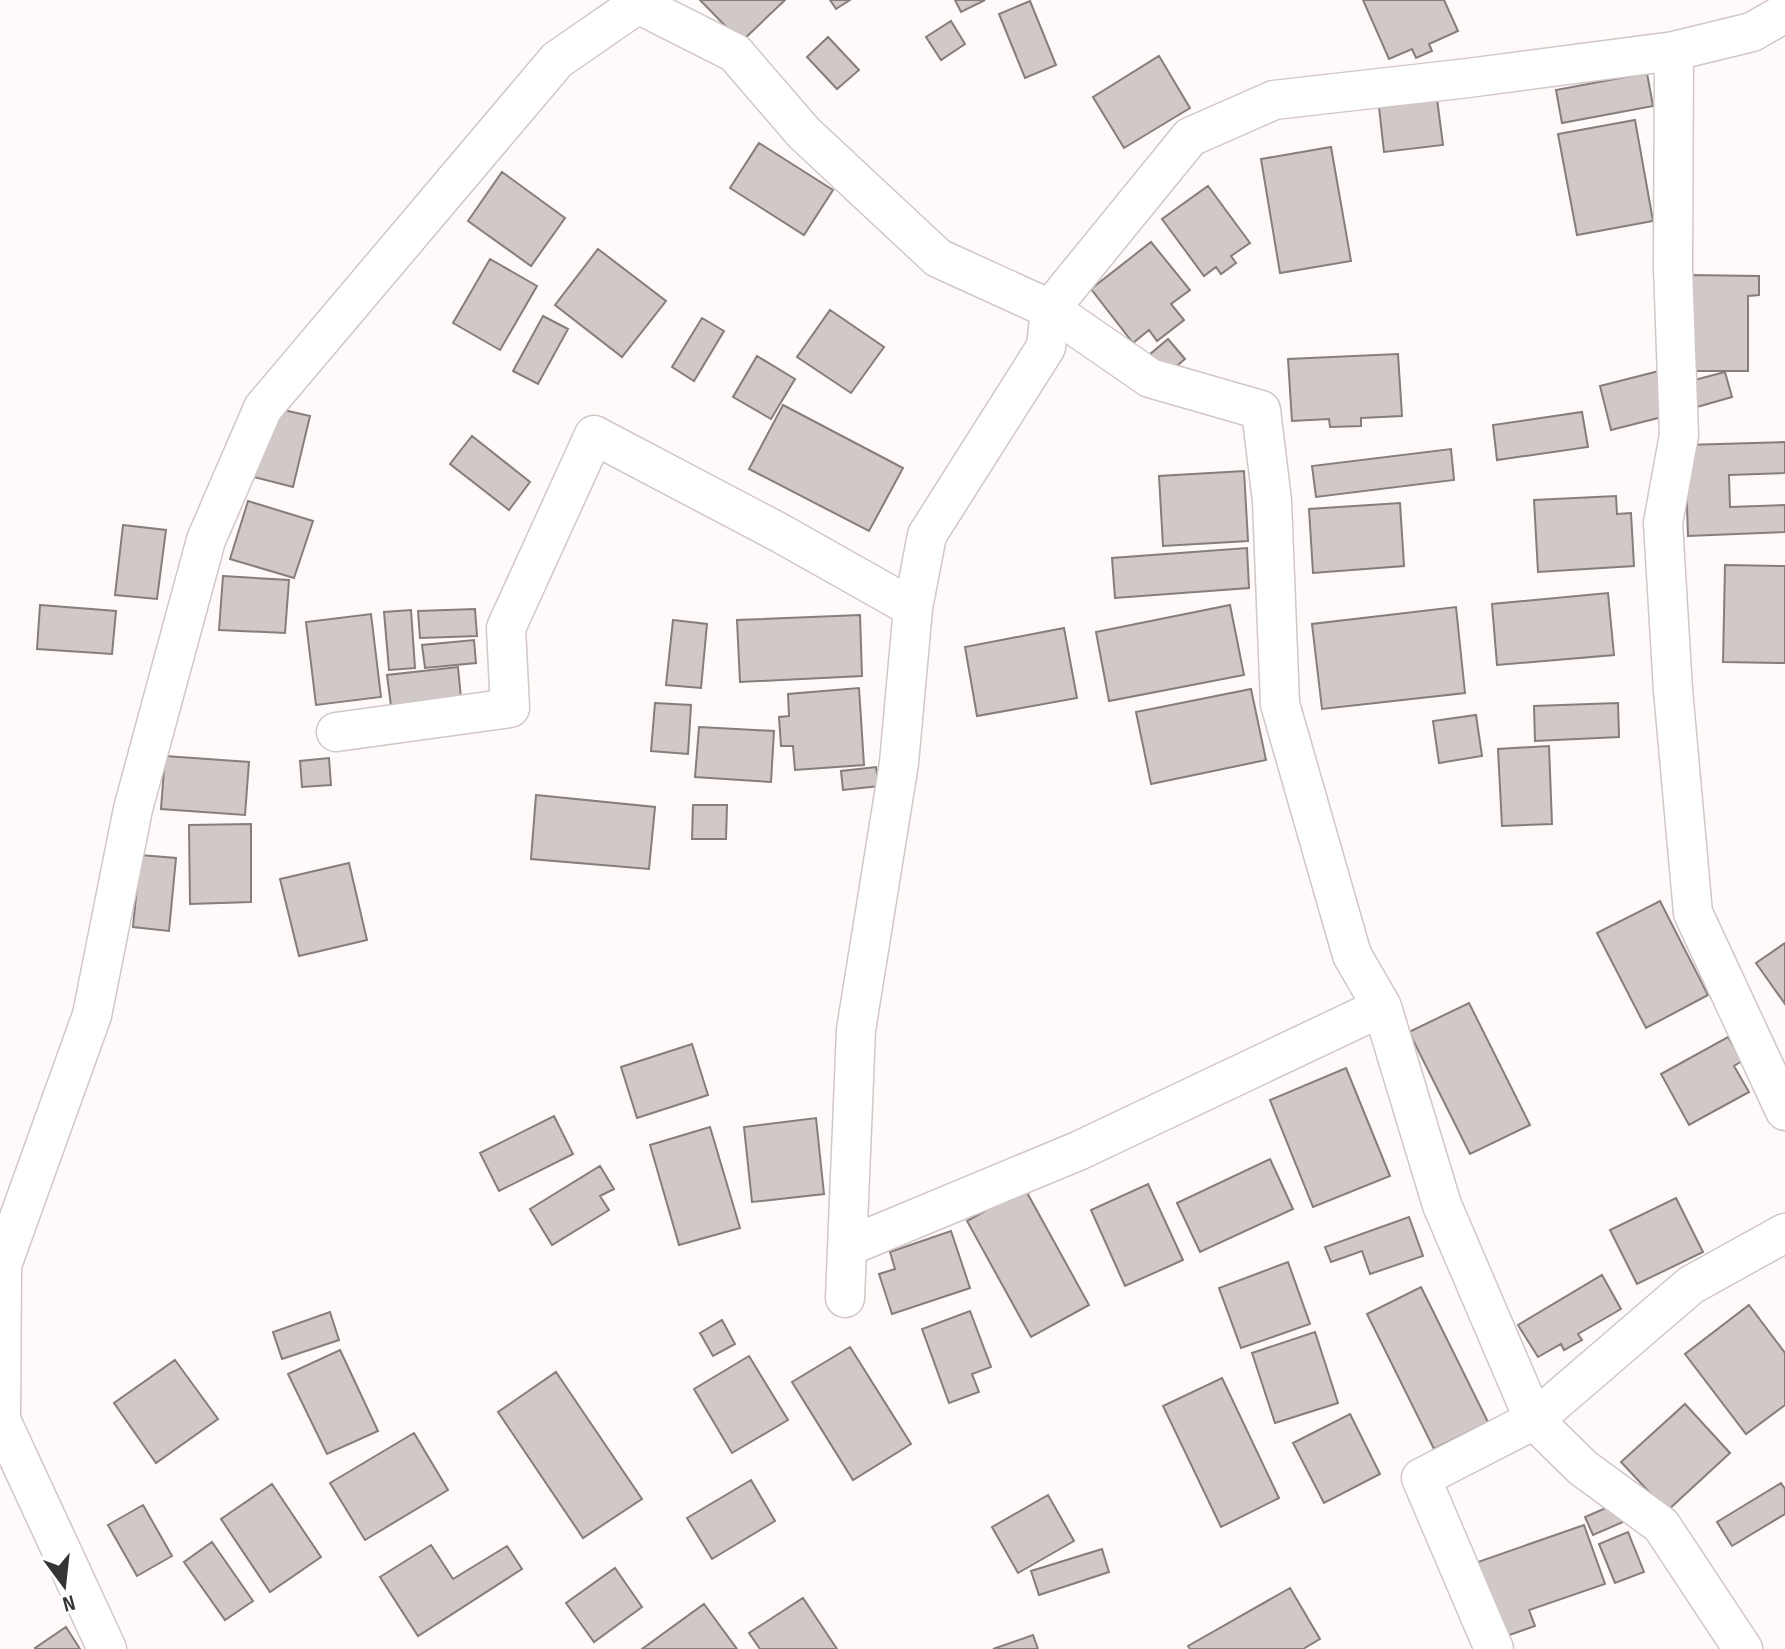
<svg xmlns="http://www.w3.org/2000/svg" width="1785" height="1649" viewBox="0 0 1785 1649" font-family="'Sofia Sans Condensed',sans-serif">
<style>
.building{fill:#d1c8c8;stroke:#867d7d;stroke-width:2}
.lines{fill:none;stroke-linecap:round;stroke-linejoin:round}
.minor-casing{stroke:#d1c7c7;stroke-width:41}
.minor{stroke:#fff;stroke-width:38}
</style>
<rect width="100%" height="100%" fill="#fff9f9"/>
<!-- building -->
<path class="building" d="M700 0H785L741 42Z
M830 0H850L836 9Z
M955 0H985L961 12Z
M1363 0H1444L1458 31 1429 44 1432 51 1416 58 1412 49 1389 59Z
M1030 1 1056 65 1025 78 999 14Z
M951 21 965 44 941 60 926 37Z
M828 37 859 70 837 89 807 57Z
M1159 56 1190 108 1124 148 1093 97Z
M1647 73 1653 106 1562 123 1556 90Z
M1436 91 1443 145 1384 152 1378 98Z
M1635 120 1653 221 1577 235 1558 134Z
M759 143 833 190 804 235 730 188Z
M1331 147 1351 261 1280 273 1261 159Z
M502 172 565 218 531 266 468 221Z
M1208 186 1250 243 1231 256 1236 263 1221 274 1216 267 1204 276 1162 219Z
M1151 242 1190 290 1171 304 1184 320 1157 341 1149 330 1133 343 1091 289Z
M598 249 666 301 622 357 555 305Z
M490 259 537 286 500 350 453 323Z
M1688 275 1759 276V295L1748 296V371H1688Z
M830 310 884 347 851 393 797 357Z
M543 316 568 329 538 384 513 371Z
M702 318 724 331 694 381 672 367Z
M1168 339 1185 359 1165 376 1149 355Z
M1398 354 1402 416 1361 418V426L1330 427 1329 419 1292 421 1288 359Z
M757 356 795 379 771 419 733 397Z
M1659 371 1670 415 1611 430 1600 386Z
M1725 372 1732 397 1690 409 1683 383Z
M783 405 903 468 869 531 749 469Z
M266 406 310 416 293 487 250 476Z
M1582 412 1588 447 1497 460 1493 425Z
M472 436 530 482 509 510 450 464Z
M1785 442V473L1729 475 1730 507 1785 505V532L1688 536 1685 445Z
M1451 449 1454 480 1316 497 1312 466Z
M1244 471 1248 541 1163 546 1159 476Z
M1616 496 1617 514 1631 513 1634 566 1538 572 1534 500Z
M248 501 313 521 294 578 230 559Z
M1400 503 1404 566 1313 573 1309 509Z
M123 525 166 530 157 599 115 595Z
M1247 548 1249 588 1115 598 1112 558Z
M1725 565 1785 566V663L1723 662Z
M223 576 289 580 285 633 219 630Z
M1608 593 1614 655 1497 665 1492 604Z
M40 605 116 611 112 654 37 649Z
M1230 605 1244 675 1109 701 1096 632Z
M1456 607 1465 693 1322 709 1312 624Z
M475 609 477 636 420 638 418 611Z
M411 610 415 668 389 670 384 612Z
M371 614 381 697 316 705 306 622Z
M860 615 862 676 740 682 737 620Z
M673 620 707 624 701 688 666 685Z
M1064 628 1077 698 977 716 965 647Z
M474 640 476 663 425 668 422 645Z
M458 667 461 698 391 706 387 675Z
M859 688 864 765 795 770 793 746H781L779 717 789 716 788 694Z
M1251 689 1266 760 1151 784 1136 712Z
M655 703 691 705 688 754 651 751Z
M1618 703 1619 737 1535 741 1534 706Z
M1476 715 1482 756 1439 763 1433 721Z
M699 727 774 731 771 782 695 777Z
M1549 746 1552 824 1502 826 1498 749Z
M165 756 249 762 245 815 161 809Z
M329 758 331 785 302 787 300 761Z
M876 767 879 786 843 790 841 771Z
M536 795 655 807 649 869 531 859Z
M693 805H727L726 839H692Z
M251 824V902L190 904 189 825Z
M140 855 176 858 169 931 133 927Z
M349 863 367 940 299 956 280 879Z
M1660 901 1708 995 1646 1028 1597 933Z
M1785 943V1004L1756 963Z
M1469 1003 1530 1125 1470 1154 1409 1032Z
M1728 1037 1742 1061 1734 1066 1749 1092 1689 1125 1661 1074Z
M692 1044 708 1095 637 1118 621 1067Z
M1346 1068 1390 1176 1313 1207 1270 1100Z
M554 1116 573 1154 499 1191 480 1153Z
M816 1118 824 1194 752 1202 744 1127Z
M710 1127 740 1228 679 1245 650 1145Z
M1270 1159 1293 1209 1200 1252 1177 1203Z
M600 1166 614 1189 600 1196 609 1210 552 1245 530 1209Z
M1148 1184 1183 1260 1125 1286 1091 1210Z
M1025 1189 1089 1305 1031 1337 967 1221Z
M1676 1198 1703 1252 1637 1284 1610 1230Z
M1409 1217 1423 1256 1370 1274 1362 1251 1331 1262 1325 1247Z
M951 1231 970 1288 892 1314 879 1274 895 1269 890 1252Z
M1288 1262 1310 1324 1241 1348 1219 1288Z
M1602 1275 1621 1309 1578 1334 1582 1340 1564 1350 1561 1344 1538 1357 1518 1325Z
M1421 1287 1488 1422 1434 1449 1367 1314Z
M1749 1305 1785 1353V1405L1746 1434 1685 1354Z
M970 1311 991 1367 972 1374 979 1392 949 1403 922 1329Z
M330 1312 339 1340 282 1359 273 1332Z
M722 1320 735 1344 713 1356 700 1333Z
M1315 1332 1338 1403 1275 1423 1252 1353Z
M850 1347 911 1444 853 1480 792 1382Z
M340 1350 378 1431 327 1454 288 1374Z
M749 1356 788 1420 732 1453 694 1389Z
M175 1360 218 1419 156 1463 114 1403Z
M556 1372 642 1499 583 1538 498 1412Z
M1222 1378 1279 1498 1221 1527 1163 1406Z
M1685 1404 1730 1453 1667 1511 1621 1462Z
M1350 1414 1380 1474 1324 1503 1293 1443Z
M414 1433 448 1490 365 1540 330 1483Z
M751 1480 775 1521 712 1559 687 1518Z
M1781 1483 1785 1489V1514L1732 1546 1717 1522Z
M272 1484 321 1557 270 1592 221 1519Z
M1048 1495 1074 1541 1018 1573 992 1527Z
M1615 1504 1623 1522 1593 1535 1585 1517Z
M143 1505 172 1556 137 1576 108 1525Z
M1584 1525 1605 1584 1529 1610 1535 1626 1501 1638 1475 1563Z
M1628 1532 1644 1572 1615 1583 1599 1544Z
M212 1542 253 1601 225 1620 184 1562Z
M431 1545 453 1579 507 1546 522 1569 418 1636 380 1577Z
M1102 1549 1109 1572 1039 1595 1031 1571Z
M615 1568 642 1607 594 1642 566 1603Z
M1290 1588 1320 1639 1303 1649H1190L1188 1646Z
M803 1598 837 1649H760L749 1633Z
M704 1604 737 1649H642Z
M66 1627 80 1649H35V1648Z
M1033 1635 1038 1649H993Z"/>
<g class="lines">
<defs>
<path id="minor" d="M1674 51 1673 267 1679 435 1663 523 1673 690 1693 913 1785 1111
M336 732 510 708 506 628 594 435 780 533 913 608
M847 1247 1078 1151 1382 1007 1442 1205 1534 1420 1691 1285 1785 1233
M845 1298 856 1030 899 763 913 608 927 535 1046 347 1050 309 1190 137 1274 100 1468 78 1674 51 1752 32 1785 13
M107 1649 1 1420 2 1265 92 1015 133 809 206 540 263 408 557 60 638 4 735 53 804 133 938 258 1050 309 1150 378 1261 410 1272 501 1280 704 1352 955 1382 1007
M1494 1649 1421 1478 1534 1420 1583 1468 1661 1525 1743 1649"/>
</defs>
<!-- minor casing -->
<use href="#minor" class="minor-casing"/>
<!-- minor -->
<use href="#minor" class="minor"/>
</g>
<!-- north arrow -->
<g transform="translate(64 1585) rotate(165)" stroke="#ffffff" stroke-width="6" paint-order="stroke">
<path d="M0-6L14 30L0 20L-14 30Z" fill="#373434"/>
<text y="-12" font-size="22" font-weight="bold" text-anchor="middle" fill="#373434">N</text>
</g>
</svg>
